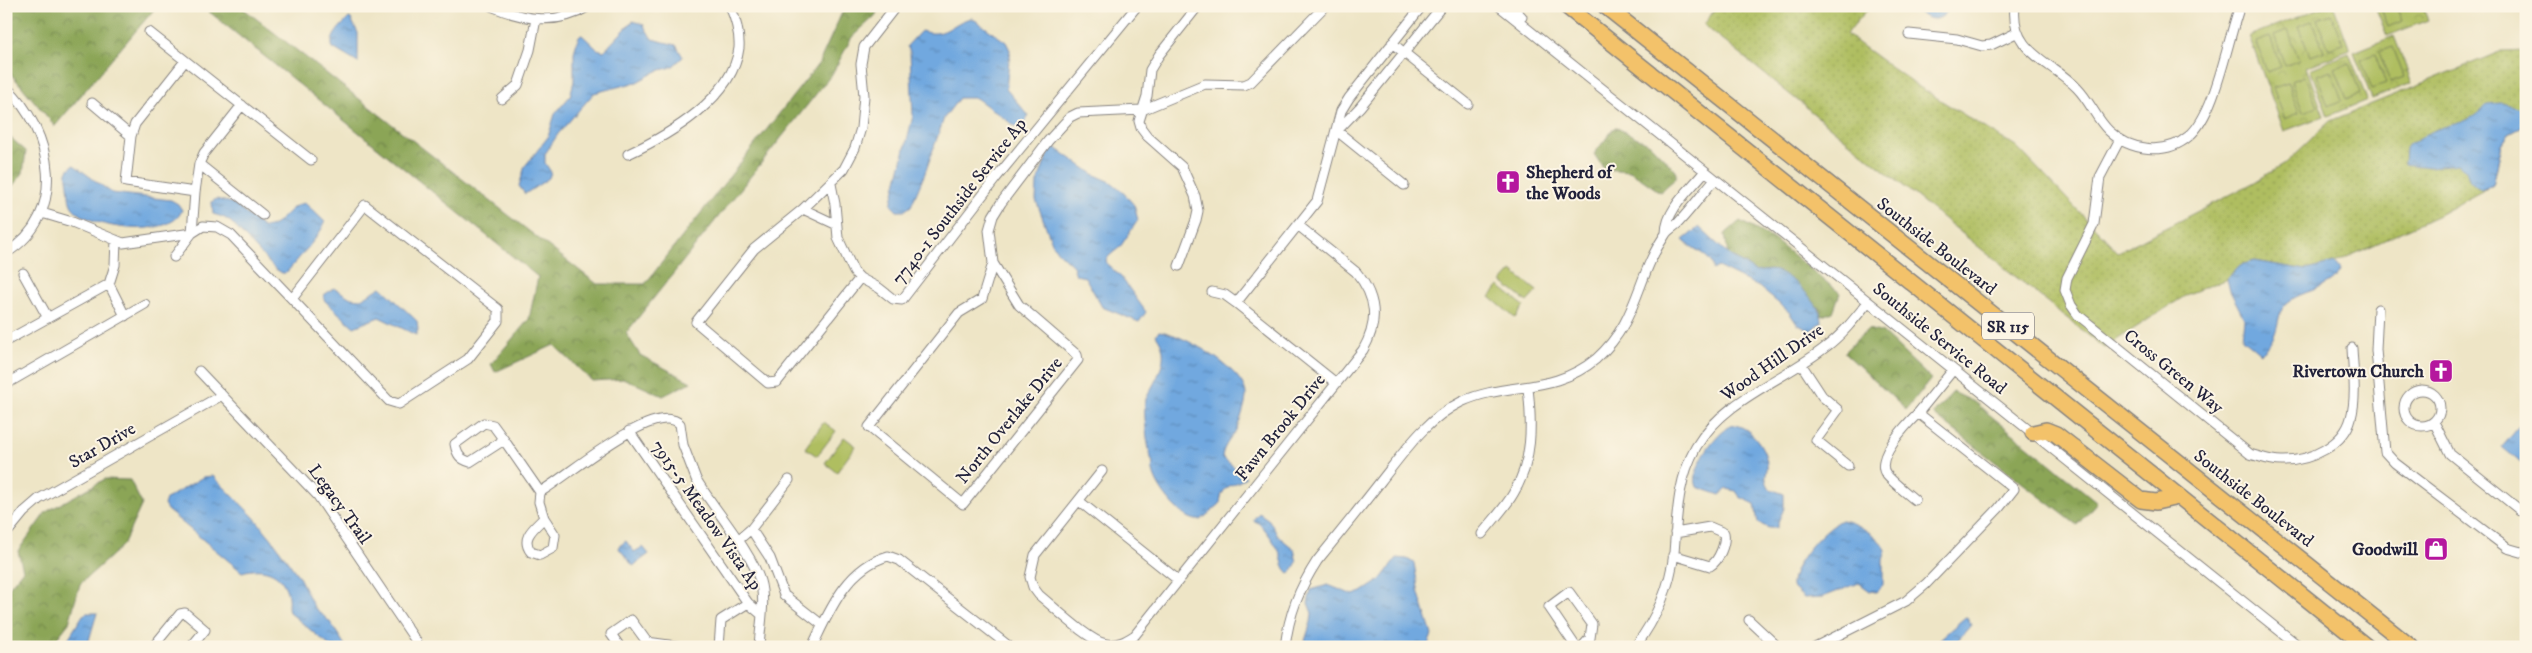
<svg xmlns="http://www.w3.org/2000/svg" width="2532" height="653" viewBox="0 0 2532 653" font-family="'IM FELL DW Pica',serif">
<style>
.grass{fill:url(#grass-dots);stroke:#68704e}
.forest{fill:url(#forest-crowns);stroke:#566449}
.park{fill:url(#park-crowns);stroke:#68704e}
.pitch{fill:#afbe61;stroke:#68704e}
.water{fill:url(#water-ripples);stroke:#4a658d}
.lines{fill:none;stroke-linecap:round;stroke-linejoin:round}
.street-casing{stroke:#888480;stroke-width:11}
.highway-casing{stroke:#888480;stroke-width:18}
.street{stroke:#fff;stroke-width:9}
.highway{stroke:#f3c26a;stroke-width:15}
.labels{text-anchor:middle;stroke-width:4;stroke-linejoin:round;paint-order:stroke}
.shield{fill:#fcf5e5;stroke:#63616e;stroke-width:1}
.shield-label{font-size:16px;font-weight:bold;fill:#22223b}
.poi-label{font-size:18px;font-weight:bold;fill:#22223b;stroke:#fcf5e5;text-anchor:end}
.street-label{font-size:18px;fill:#22223b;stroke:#fcf5e5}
</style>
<defs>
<pattern id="grass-dots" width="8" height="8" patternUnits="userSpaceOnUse" patternTransform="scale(1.25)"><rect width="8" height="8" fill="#afbe61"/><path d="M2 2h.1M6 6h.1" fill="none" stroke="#96a355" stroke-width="1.8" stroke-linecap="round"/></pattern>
<pattern id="forest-crowns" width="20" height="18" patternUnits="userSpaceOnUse" patternTransform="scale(1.25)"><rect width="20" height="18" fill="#8ba557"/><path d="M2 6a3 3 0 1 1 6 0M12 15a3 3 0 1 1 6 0" fill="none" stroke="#718649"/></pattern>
<pattern id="park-crowns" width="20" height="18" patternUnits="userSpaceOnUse" patternTransform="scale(1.25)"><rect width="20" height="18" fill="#afbe61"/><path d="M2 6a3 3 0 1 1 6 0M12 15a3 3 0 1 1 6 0" fill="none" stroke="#96a355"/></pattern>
<pattern id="water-ripples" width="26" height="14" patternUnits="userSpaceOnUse" patternTransform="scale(1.25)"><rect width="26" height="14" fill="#71a8df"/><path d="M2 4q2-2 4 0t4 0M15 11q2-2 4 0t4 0" fill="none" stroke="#5c88b6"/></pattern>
</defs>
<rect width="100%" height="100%" fill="#fcf5e5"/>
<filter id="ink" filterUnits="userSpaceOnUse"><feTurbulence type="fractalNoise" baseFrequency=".02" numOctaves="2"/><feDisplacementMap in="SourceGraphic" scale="10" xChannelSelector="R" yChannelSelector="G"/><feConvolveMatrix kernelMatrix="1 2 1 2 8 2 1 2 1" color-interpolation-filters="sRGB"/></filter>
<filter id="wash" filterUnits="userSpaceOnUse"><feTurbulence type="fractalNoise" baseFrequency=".0096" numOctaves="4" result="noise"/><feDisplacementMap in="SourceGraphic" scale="20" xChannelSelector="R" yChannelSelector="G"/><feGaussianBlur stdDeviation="1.12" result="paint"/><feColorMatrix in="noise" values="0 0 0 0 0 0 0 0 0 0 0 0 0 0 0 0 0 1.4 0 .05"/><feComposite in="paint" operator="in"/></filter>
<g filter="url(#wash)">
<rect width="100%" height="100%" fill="#eee5c6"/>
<!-- grass -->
<path class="grass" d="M1717 6H1871L1846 34 1913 83 2019 149 2118 252 2253 183 2286 163 2330 121 2502 51 2526 50V125L2509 134 2502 144 2493 185 2438 215 2335 263 2306 270 2255 261 2240 265 2227 279 2188 294 2104 348 1704 25Z"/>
<!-- forest -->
<path class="forest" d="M6 6H157L55 126 6 68Z
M202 6H240L597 284H645L819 63 845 6H880L875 16 852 37 832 74 626 333 640 355 691 382 663 396 625 379 592 381 554 345 495 372 491 364 529 319 538 277Z
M1615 127 1650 144 1676 171V178L1660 192 1630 171 1604 169 1594 154Z
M6 134 26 151 23 173 6 194Z
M1740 221 1773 239 1840 293 1833 312 1822 316 1819 308 1770 270 1755 272 1728 254 1725 234Z
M1868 329 1883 333 1931 379 1906 410 1844 352Z
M1953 392 1974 402 2097 502 2077 525 1933 414Z
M105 479 130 480 142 504 123 545 80 584 69 623 50 647H6V591L23 570 18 551 46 512Z"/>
<!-- park -->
<path class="park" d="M2326 6H2334L2350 50 2306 67 2324 116 2284 131 2249 36Z
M2375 6H2422L2428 20 2387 36Z
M2394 36 2412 83 2372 99 2354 52Z
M2349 53 2367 100 2328 116 2310 69Z"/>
<!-- pitch -->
<path class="pitch" d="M2380 6H2396L2402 21 2388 27Z
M2331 14 2343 44 2329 49 2317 19Z
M2312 21 2324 51 2310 56 2298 26Z
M2288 30 2299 60 2285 66 2274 35Z
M2270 37 2281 67 2267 72 2256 42Z
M2393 47 2404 77 2390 82 2379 52Z
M2375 54 2386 84 2372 89 2361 59Z
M2349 63 2360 93 2347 99 2335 68Z
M2331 70 2342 100 2328 106 2317 75Z
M2305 76 2317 107 2303 112 2291 81Z
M2288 83 2299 113 2285 119 2273 88Z
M1512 271 1537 291 1527 302 1502 282Z
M1499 286 1524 306 1515 318 1490 297Z
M824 422 836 431 817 456 805 448Z
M844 437 856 446 837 472 825 463Z"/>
<!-- water -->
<path class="water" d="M1910 6H1951C1938 28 1925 18 1910 6Z
M349 18 351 19 358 33V63L333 48C328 38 341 26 349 18Z
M972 18 1006 42 1010 50 1006 89 1029 116 1019 129 976 98H959L944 118 925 173 911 206 904 211H897L891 205 913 116 910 52 907 46 921 31C948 39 950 22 972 18Z
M633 21 643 24 652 39 676 45 683 57 672 67 657 71 637 82 594 93 558 134 545 154V163L551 172 549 178 525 194 519 186 525 166 548 137 555 114 570 96 574 81V52L579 36 582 35 597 49 604 51Z
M2501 103 2526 109V125L2509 134 2502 144 2493 185 2481 190 2470 181 2466 170 2457 164 2430 167 2404 164 2405 148 2409 143C2420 142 2423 135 2432 131 2457 121 2468 126 2487 104Z
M1053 146 1093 174 1111 182 1121 190 1134 205 1138 220 1120 247 1109 256 1106 260 1107 264 1121 277 1146 312 1139 322 1102 307 1085 277 1076 275 1073 266 1057 251 1052 243 1036 200 1037 183 1049 151Z
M74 165 112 193 171 200 178 204 182 210C172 240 89 229 73 208 68 202 69 192 68 185 67 177 64 170 74 165Z
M216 199 232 203 264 228C282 227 288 204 305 203L325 222C320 236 297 260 286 273H282L274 268 231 222 223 217 213 214 212 202Z
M1699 227 1728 254 1755 272C1763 271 1771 269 1779 272 1794 279 1822 304 1822 322L1810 331 1797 324 1789 312 1759 287 1718 267 1713 270C1716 257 1688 247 1683 240Z
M2255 261 2306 270 2335 263 2340 270C2331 291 2301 289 2286 304 2274 315 2283 336 2260 353L2242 338 2244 318 2230 291 2227 279 2240 265Z
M381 287 417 321 418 330 416 335 379 317 354 327 324 300V295L334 288 351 298 361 299Z
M1159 331C1181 333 1249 371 1246 397 1245 407 1240 421 1236 430 1231 439 1223 446 1222 457L1246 477C1236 486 1221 483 1220 504L1201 520C1182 524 1148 479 1153 463 1148 454 1142 408 1146 399 1156 378 1173 357 1156 335Z
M2523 422 2526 425V459L2522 464 2502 447Z
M1732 425C1749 425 1765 446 1767 463 1768 475 1762 476 1770 489L1784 494V508L1776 528H1769L1758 523 1755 504 1740 497 1736 491 1727 489 1720 495 1697 487C1689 470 1716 431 1732 425Z
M213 476 252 515 272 539 299 577 314 607 330 622 346 647H331L289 612C287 606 289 601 288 596 283 571 262 566 242 572L167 510 164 505 166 499 203 477Z
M1259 513 1269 520 1278 536 1294 549 1297 562 1290 574C1281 567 1283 558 1278 549 1272 539 1263 524 1253 520Z
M1841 520C1856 522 1880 537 1886 550L1883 560V585L1876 592 1870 591 1859 583 1823 597 1804 598 1792 587C1790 565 1823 529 1841 520Z
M626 541 634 552 643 547 649 554 633 566 618 547Z
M1397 558 1407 559 1414 563 1419 594 1432 635 1427 647H1303L1311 622 1312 613 1308 603 1311 590 1328 585 1353 595 1362 592 1380 580Z
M87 613H97L87 647H63L83 615Z
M1967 618 1971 625 1952 647H1931L1963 619Z"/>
</g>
<g filter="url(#ink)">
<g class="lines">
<defs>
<path id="street" d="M491 6C524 20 557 26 589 6
M1499 6 2300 647
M1511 6 1522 17
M2015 6C2010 53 2050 60 2077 88 2090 101 2096 119 2109 131 2130 151 2166 156 2189 136 2216 113 2227 41 2240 6
M149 32 311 160
M1909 34 1957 39 1982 46 1991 45 2016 33
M1392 43 1468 104
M185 61 135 124 131 136 126 182 195 192
M6 87C53 131 69 215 6 253
M502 99 518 85 530 50 536 19
M92 103 131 136
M1337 131 1360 107 1442 6
M1337 131 1404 185
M2120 139 2100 177 2094 224 2067 278 2065 290 2071 305 2078 315 2250 454C2261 457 2273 462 2284 461 2310 461 2344 445 2351 418 2357 396 2353 370 2352 348
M628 154C669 135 733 98 739 48 740 33 736 20 730 6
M199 164 263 215
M831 184 835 204 838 238 854 272 860 278 879 288 893 299 902 300 996 178 1137 6
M365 205 498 309V321L468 359 399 404 389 401 292 299Z
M803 209 835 224
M42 213 72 222 123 243 192 233 203 226 217 227 231 235 292 299
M1666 233C1666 209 1691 189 1705 171
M174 257 192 233 195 192 199 164 204 153 242 105
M993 263 982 299 959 313 869 427 963 504 1078 360 1077 355 1019 305 993 263 989 230 993 216 1001 203 1048 141 1070 117 1078 113 1142 110 1205 84 1244 85 1251 82 1325 6
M1179 266 1196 220 1198 211 1195 196 1182 167 1147 136 1141 128 1139 121 1147 96 1150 70 1159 55 1198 6
M23 273 48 318
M860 278 777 382 768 383 696 322 754 249 803 209 844 169 855 148 861 128 864 96 861 64 864 47 896 6
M109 284 125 316
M1212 292 1225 295 1236 303 1336 383
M1236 303 1317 201 1341 111 1349 98 1422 6
M2378 309 2376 350 2385 452 2395 463 2507 548 2521 552 2526 551
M6 341 109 284 115 265 116 240
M1801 364 1822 396 1838 410 1816 440 1848 466
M199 371 318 496 420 647
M6 384 145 304
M2404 408a18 18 0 1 1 36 0a18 18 0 1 1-36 0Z
M2434 422 2450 454 2526 515
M484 423 493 425 504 440 470 462C460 459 457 455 455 444Z
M629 431 748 603 761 614
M504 440 540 492 539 502 544 518
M1102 471 1035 555 1030 577 1033 587 1039 595C1054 607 1089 641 1106 644 1117 646 1126 641 1135 635L1363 350C1379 322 1377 297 1356 272L1299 226
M540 492C566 478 655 399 680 424L683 445 696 479C713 508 751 551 760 581 766 601 760 626 759 647
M1915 500C1906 492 1893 483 1886 474 1874 458 1907 424 1918 413
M1079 501 1178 580
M544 518 555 535 553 548 540 555 531 552C520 538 534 528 544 518Z
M751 529 770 558 784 595 821 624
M6 534 24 512 39 499 222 395
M1482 534C1492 521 1505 508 1513 494 1533 462 1532 424 1528 388
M737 541 751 529 789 480
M1673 555 1710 566C1719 561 1726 543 1724 533L1710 527 1675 533
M1749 620 1778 647
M153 647 180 614 185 613 205 630 191 647
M620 647 611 634 631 620 647 642 683 647
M719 647 721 620 748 603
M812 647C829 612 846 568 888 556L899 560 1010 647
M1285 647C1289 614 1299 589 1317 561 1339 534 1360 508 1381 481 1404 452 1426 419 1461 402 1506 381 1553 395 1596 359 1639 321 1636 277 1665 235 1668 229 1675 227 1679 222 1692 208 1703 193 1715 179
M1576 647 1549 607 1569 592 1592 624 1590 638 1582 647
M1635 647C1656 619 1670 588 1674 553 1677 516 1677 481 1696 447 1725 398 1785 380 1827 346 1843 334 1856 317 1868 302
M1815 647 1906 601 1926 584 1999 508 2014 489 1918 413 1953 370"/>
<path id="highway" d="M1566 6 2367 647
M1605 6 2411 647
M2033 433 2046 430 2056 434 2141 500 2156 502 2178 497"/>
</defs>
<!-- street casing -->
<use href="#street" class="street-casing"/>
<!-- highway casing -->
<use href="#highway" class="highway-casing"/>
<!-- street -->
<use href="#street" class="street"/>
<!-- highway -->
<use href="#highway" class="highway"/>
</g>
</g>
<!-- icons -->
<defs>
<symbol id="church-square" viewBox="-11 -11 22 22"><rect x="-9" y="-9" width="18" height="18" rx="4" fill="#b5179e" stroke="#fcf5e5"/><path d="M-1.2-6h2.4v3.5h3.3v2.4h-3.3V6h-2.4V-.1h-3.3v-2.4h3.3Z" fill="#fff"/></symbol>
<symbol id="shop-square" viewBox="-11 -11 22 22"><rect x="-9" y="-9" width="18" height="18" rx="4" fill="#b5179e" stroke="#fcf5e5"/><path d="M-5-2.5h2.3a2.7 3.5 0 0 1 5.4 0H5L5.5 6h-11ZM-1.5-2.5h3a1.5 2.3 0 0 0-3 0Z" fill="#fff"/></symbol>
</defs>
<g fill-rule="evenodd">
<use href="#church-square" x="1494" y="168" width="28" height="28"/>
<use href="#church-square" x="2427" y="357" width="28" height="28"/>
<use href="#shop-square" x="2422" y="535" width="28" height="28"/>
</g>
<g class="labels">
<!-- shield labels -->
<rect class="shield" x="1982" y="312.5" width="52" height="27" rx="4"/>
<g class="shield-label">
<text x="2008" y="332">SR 115</text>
</g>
<!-- poi labels -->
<g class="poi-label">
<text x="1526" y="178" text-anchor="start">Shepherd of<tspan x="1526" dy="21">the Woods</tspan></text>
<text x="2424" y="377">Rivertown Church</text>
<text x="2418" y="555">Goodwill</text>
</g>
<!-- street labels -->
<g class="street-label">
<text transform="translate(959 201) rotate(-52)" y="6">7740-1 Southside Service Ap</text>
<text transform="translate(1937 246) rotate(38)" y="6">Southside Boulevard</text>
<text transform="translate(1940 338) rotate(39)" y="6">Southside Service Road</text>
<text transform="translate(1772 362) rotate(-35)" y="6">Wood Hill Drive</text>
<text transform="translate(2174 371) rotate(39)" y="6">Cross Green Way</text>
<text transform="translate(1009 420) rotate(-51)" y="6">North Overlake Drive</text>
<text transform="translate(1280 427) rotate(-51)" y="6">Fawn Brook Drive</text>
<text transform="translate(102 445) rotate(-30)" y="6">Star Drive</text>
<text transform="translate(2254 498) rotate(38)" y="6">Southside Boulevard</text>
<text transform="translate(340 504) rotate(54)" y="6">Legacy Trail</text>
<text transform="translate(707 515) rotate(55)" y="6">7915-5 Meadow Vista Ap</text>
</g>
</g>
<!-- margin -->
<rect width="2532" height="653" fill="none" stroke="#fcf5e5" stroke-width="25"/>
</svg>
